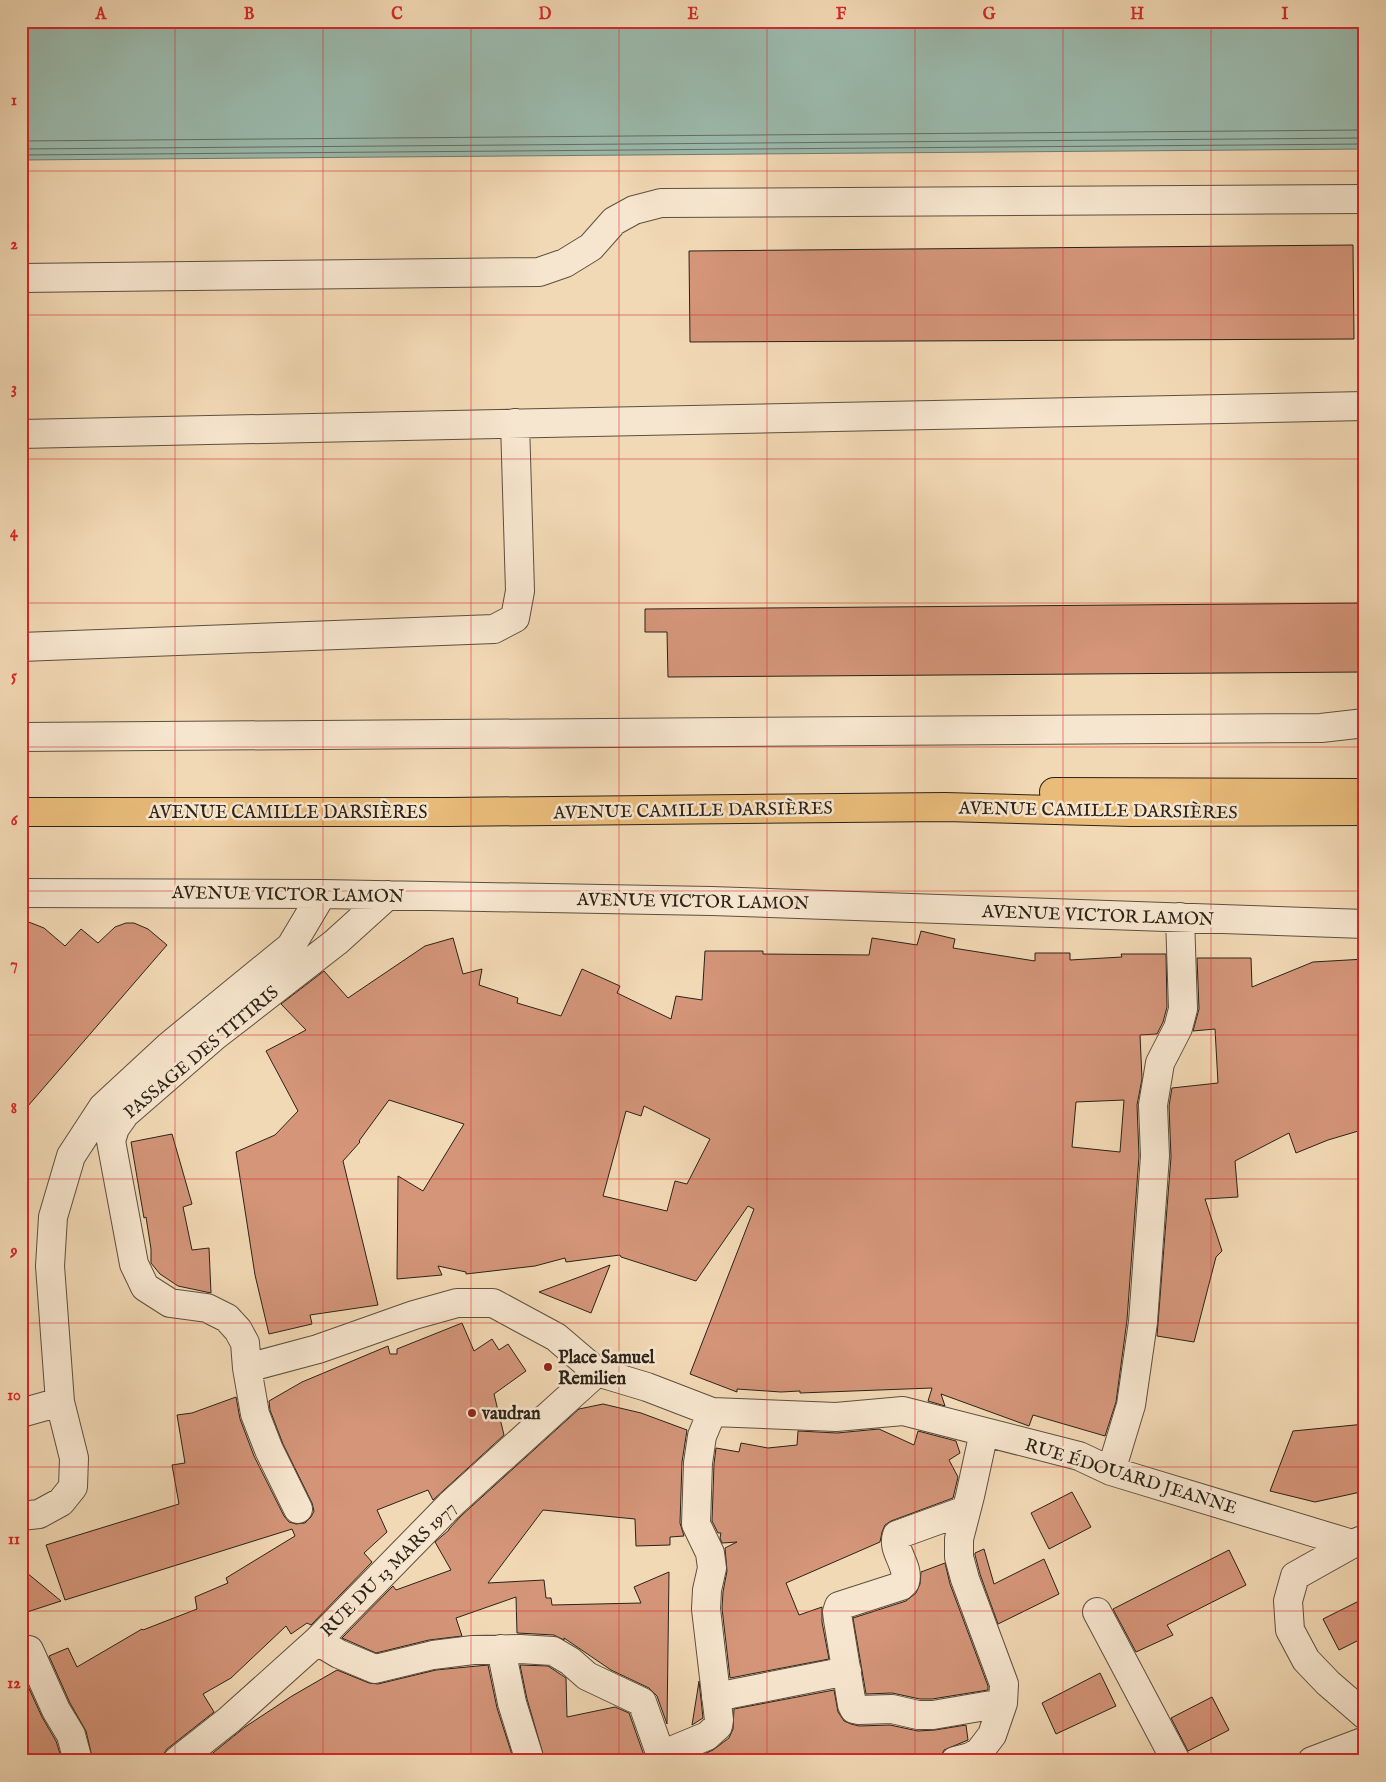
<svg xmlns="http://www.w3.org/2000/svg" width="1386" height="1782" viewBox="0 0 1386 1782" font-family="'IM FELL English',serif">
<style>
.water{fill:#9bbaad;stroke:#6e7d71}
.lines{fill:none;stroke-linecap:round;stroke-linejoin:round}
.shore{stroke:#636e62;stroke-width:1}
.building{fill:#d49579;stroke:#2b2218;fill-rule:evenodd}
.minor-casing{stroke:#5d503f;stroke-width:30}
.major-casing{stroke:#2b2218;stroke-width:30}
.minor{stroke:#f7e6cf;stroke-width:28}
.major{stroke:#e9bc7a;stroke-width:28}
.grid{fill:none;stroke:#d62828;stroke-width:1;stroke-opacity:0.55}
.poi-dot{fill:#8f2418;stroke:#f7e6cf;stroke-width:2}
.labels{text-anchor:middle;stroke-width:5;stroke-linejoin:round;paint-order:stroke}
.street-label{font-size:18px;fill:#2b2218;stroke:#f7e6cf}
.poi-label{font-size:18px;font-weight:bold;fill:#2b2218;stroke:#f7e6cf;text-anchor:start}
.neatline{fill:none;stroke:#d62828;stroke-width:2}
.grid-label{font-size:16px;text-anchor:middle;font-weight:bold;fill:#d62828}
</style>
<rect width="100%" height="100%" fill="#f2d9b5"/>
<filter id="stains"><feTurbulence type="fractalNoise" baseFrequency=".004" numOctaves="4"/><feColorMatrix values="0 0 0 0 .2 0 0 0 0 .09 0 0 0 0 .02 0 0 0 .5 -.17"/></filter>
<radialGradient id="worn" r=".72"><stop offset=".6" stop-color="#630" stop-opacity="0"/><stop offset="1" stop-color="#630" stop-opacity=".3"/></radialGradient>
<!-- water -->
<path class="water" d="M21 21H1365V149L21 160Z"/>
<g class="lines">
<!-- shore -->
<path class="shore" d="M21 141 1365 130
M21 149 1365 138
M21 155 1365 144"/>
</g>
<!-- building -->
<path class="building" d="M1353 245 1354 339 690 342 689 251Z
M1365 603V672L668 677 667 632H645V609Z
M21 919 44 928 65 946 81 929 98 943 115 927 126 923H134L148 929 167 945 21 1114Z
M921 931 955 939 953 948 1035 961V953H1070V960L1122 957 1121 954H1166L1167 1007 1163 1022 1157 1034 1140 1035 1142 1079 1137 1105 1139 1156 1127 1320 1116 1402 1105 1436 1033 1415 1029 1426 941 1394 945 1406 928 1401 932 1388 800 1393V1391L781 1392 737 1389V1392L690 1374 754 1209 748 1206 696 1281 621 1257 620 1255 566 1262 565 1258 535 1266 466 1274V1272L438 1266 442 1275 397 1279 398 1176 423 1191 464 1124 389 1100 359 1141 360 1142 343 1161 378 1305 310 1315 312 1324 269 1334 255 1275 236 1152 275 1135 298 1111 266 1051 306 1030 281 1004 324 971 348 998 425 946 453 938 463 974 482 969 479 985 518 998 517 1003 561 1016 582 969 620 986 617 993 671 1019 676 996 702 1000 705 951H763V954L869 955 872 938 917 945ZM1124 1100 1120 1152 1072 1147 1076 1102ZM644 1106 710 1139 687 1184 675 1181 667 1211 603 1196 626 1111 641 1116Z
M1197 958H1251L1252 987 1313 962 1365 959V1129L1328 1140 1296 1153 1289 1133 1235 1161 1238 1197 1205 1199 1222 1251 1216 1257 1194 1342 1157 1336 1171 1157 1169 1106 1172 1088 1218 1083 1215 1029 1193 1031 1199 1009Z
M172 1134 192 1204 183 1207 192 1250 209 1248 211 1293 178 1286 160 1274 151 1263V1249L146 1217 144 1218 131 1142Z
M610 1265 591 1313 539 1292 582 1276Z
M462 1323 474 1351 492 1339 499 1350 508 1344 526 1371 494 1394 504 1435 433 1500 428 1490 377 1510 387 1532 364 1553 372 1562 311 1625 307 1623 291 1634 286 1626 231 1678 203 1694 214 1712 167 1749 163 1755 162 1761H93L86 1731 70 1703 49 1656 68 1648 77 1667 142 1629 143 1630 197 1609 195 1597 228 1583 226 1578 295 1536 292 1529 65 1600 46 1545 179 1504 172 1465 185 1463 177 1415 192 1413 236 1397 240 1419 254 1456 284 1516 289 1522 296 1524 305 1523 311 1517 314 1511 312 1503 283 1444 270 1410 269 1401 302 1382 388 1346 390 1354H397V1349Z
M603 1404 641 1413 687 1430 682 1462 680 1523 684 1536 670 1537V1545L636 1546 635 1519 543 1510 488 1583 544 1580 546 1598H551L552 1605 641 1603 634 1587 669 1572 667 1724 657 1696 649 1688 611 1670 564 1638V1640L554 1635 517 1633 516 1597 456 1618 462 1636 429 1640 376 1653 342 1638 393 1586 396 1590 451 1570 435 1542 449 1530V1529L461 1516 579 1409Z
M1365 1424V1491L1315 1502 1270 1491 1293 1431Z
M879 1429 914 1445 918 1431 956 1441 960 1453 949 1460 958 1477 953 1498 891 1521 885 1525 882 1532 880 1542 786 1583 799 1615 822 1607V1622L829 1659 730 1678 722 1608 723 1592 727 1571 725 1548 737 1542 722 1543 720 1538 721 1533H718L712 1521 714 1464 716 1448 739 1452 741 1443 768 1448 797 1445 798 1431 837 1433Z
M1072 1492 1091 1527 1049 1549 1031 1513Z
M984 1549 994 1584 1044 1559 1059 1594 998 1624 980 1574 975 1555V1553Z
M1229 1550 1246 1585 1167 1625 1173 1635 1136 1652 1113 1609Z
M945 1563 950 1584 988 1686V1690L932 1699H920L892 1693 866 1694 853 1618 906 1601 916 1593 920 1584 921 1572Z
M21 1568 61 1601 21 1614Z
M1365 1598V1637L1339 1650 1323 1619Z
M488 1665 497 1708 514 1761H203L245 1727 292 1696 337 1670 369 1683 378 1684 436 1670Z
M520 1665 548 1666 566 1678 567 1717 615 1707 629 1713 646 1761H545L527 1699Z
M21 1671 42 1717 56 1741 62 1760 30 1761 21 1728Z
M1100 1673 1116 1706 1056 1734 1042 1703Z
M699 1681 703 1718 692 1725 697 1694Z
M834 1690 838 1712 844 1721 851 1724 859 1726 890 1725 918 1731 935 1730 966 1725 968 1740 944 1750 940 1758 915 1761H688L713 1750 729 1738 733 1729 734 1709Z
M1212 1697 1229 1730 1188 1751 1171 1718Z"/>
<g class="lines">
<defs>
<path id="minor" d="M21 278 539 272 565 263 591 247 614 221 634 210 661 203 1365 199
M21 434 1365 406
M21 647 494 629 515 618 520 591 515 423
M21 737 1321 728 1365 723
M21 893 322 894 711 901 1365 924
M247 1368 245 1343 238 1330 227 1318 207 1308 170 1303 145 1287 134 1264 111 1141 115 1128 125 1114 215 1036 336 942 388 895
M21 1413 60 1402
M1111 1471 1131 1405 1143 1322 1155 1156 1153 1105 1160 1063 1178 1028 1183 1009 1180 917
M298 1509 269 1450 255 1414 247 1368 318 1349 414 1315 457 1303H493L556 1337 597 1372 647 1387 712 1412 836 1417 903 1411 1079 1456 1111 1471 1352 1544 1365 1539
M966 1510 897 1535C891 1550 910 1566 905 1582L901 1586 839 1606 837 1612 838 1620 852 1705 854 1709 859 1710 892 1709 918 1715H933L1003 1703
M21 1516 39 1514 61 1502 73 1487 74 1458 60 1402 50 1266 53 1217 71 1156 103 1107 170 1045 291 946 322 894
M1352 1544 1295 1576 1288 1601 1290 1630 1306 1660 1328 1683 1365 1715
M1097 1612 1176 1761
M317 1641 339 1654 375 1669 433 1655 473 1650 520 1649 553 1651 570 1661 587 1676 642 1702 663 1761
M501 1649 512 1703 530 1761
M29 1650 56 1710 71 1735 78 1761
M716 1697 847 1671
M661 1755 707 1736 718 1726 719 1720 706 1609 707 1590 712 1568 710 1553 696 1524 698 1463 702 1436 712 1412
M177 1761 229 1720 317 1641 450 1505 597 1372
M955 1761 970 1757 979 1752 992 1735 1003 1703 1004 1684 965 1579 959 1557V1539L970 1496 984 1432
M1312 1761 1365 1741"/>
<path id="major" d="M1054 792 1365 793
M21 812H447L945 807 1131 812 1365 811"/>
</defs>
<!-- minor casing -->
<use href="#minor" class="minor-casing"/>
<!-- major casing -->
<use href="#major" class="major-casing"/>
<!-- minor -->
<use href="#minor" class="minor"/>
<!-- major -->
<use href="#major" class="major"/>
</g>
<!-- grid -->
<path class="grid" d="M175 21V1761M323 21V1761M471 21V1761M619 21V1761M767 21V1761M915 21V1761M1063 21V1761M1211 21V1761M21 171H1365M21 315H1365M21 459H1365M21 603H1365M21 747H1365M21 891H1365M21 1035H1365M21 1179H1365M21 1323H1365M21 1467H1365M21 1611H1365"/>
<!-- markers -->
<g class="poi-dot">
<circle cx="548" cy="1367" r="5"/>
<circle cx="472" cy="1413" r="5"/>
</g>
<g class="labels">
<!-- street labels -->
<g class="street-label">
<text transform="translate(693 810) rotate(-1)" y="6">AVENUE CAMILLE DARSIÈRES</text>
<text transform="translate(1098 810) rotate(1)" y="6">AVENUE CAMILLE DARSIÈRES</text>
<text x="288" y="818">AVENUE CAMILLE DARSIÈRES</text>
<text transform="translate(288 894) rotate(1)" y="6">AVENUE VICTOR LAMON</text>
<text transform="translate(693 901) rotate(1)" y="6">AVENUE VICTOR LAMON</text>
<text transform="translate(1098 915) rotate(2)" y="6">AVENUE VICTOR LAMON</text>
<text transform="translate(201 1052) rotate(-40)" y="6">PASSAGE DES TITIRIS</text>
<text transform="translate(1131 1476) rotate(17)" y="6">RUE ÉDOUARD JEANNE</text>
<text transform="translate(388 1569) rotate(-45)" y="6">RUE DU 13 MARS 1977</text>
</g>
<!-- poi labels -->
<g class="poi-label">
<text x="558" y="1363">Place Samuel<tspan x="558" dy="21">Remilien</tspan></text>
<text x="482" y="1419">vaudran</text>
</g>
</g>
<!-- margin -->
<rect width="1386" height="1782" fill="none" stroke="#f2d9b5" stroke-width="55"/>
<rect x="28" y="28" width="1330" height="1726" class="neatline"/>
<g class="grid-label">
<text x="101" y="19">A</text>
<text x="249" y="19">B</text>
<text x="397" y="19">C</text>
<text x="545" y="19">D</text>
<text x="693" y="19">E</text>
<text x="841" y="19">F</text>
<text x="989" y="19">G</text>
<text x="1137" y="19">H</text>
<text x="1285" y="19">I</text>
<text x="14" y="105">1</text>
<text x="14" y="249">2</text>
<text x="14" y="393">3</text>
<text x="14" y="537">4</text>
<text x="14" y="681">5</text>
<text x="14" y="825">6</text>
<text x="14" y="969">7</text>
<text x="14" y="1113">8</text>
<text x="14" y="1256">9</text>
<text x="14" y="1400">10</text>
<text x="14" y="1544">11</text>
<text x="14" y="1688">12</text>
</g>
<rect width="100%" height="100%" filter="url(#stains)"/>
<rect width="100%" height="100%" fill="url(#worn)"/>
</svg>
